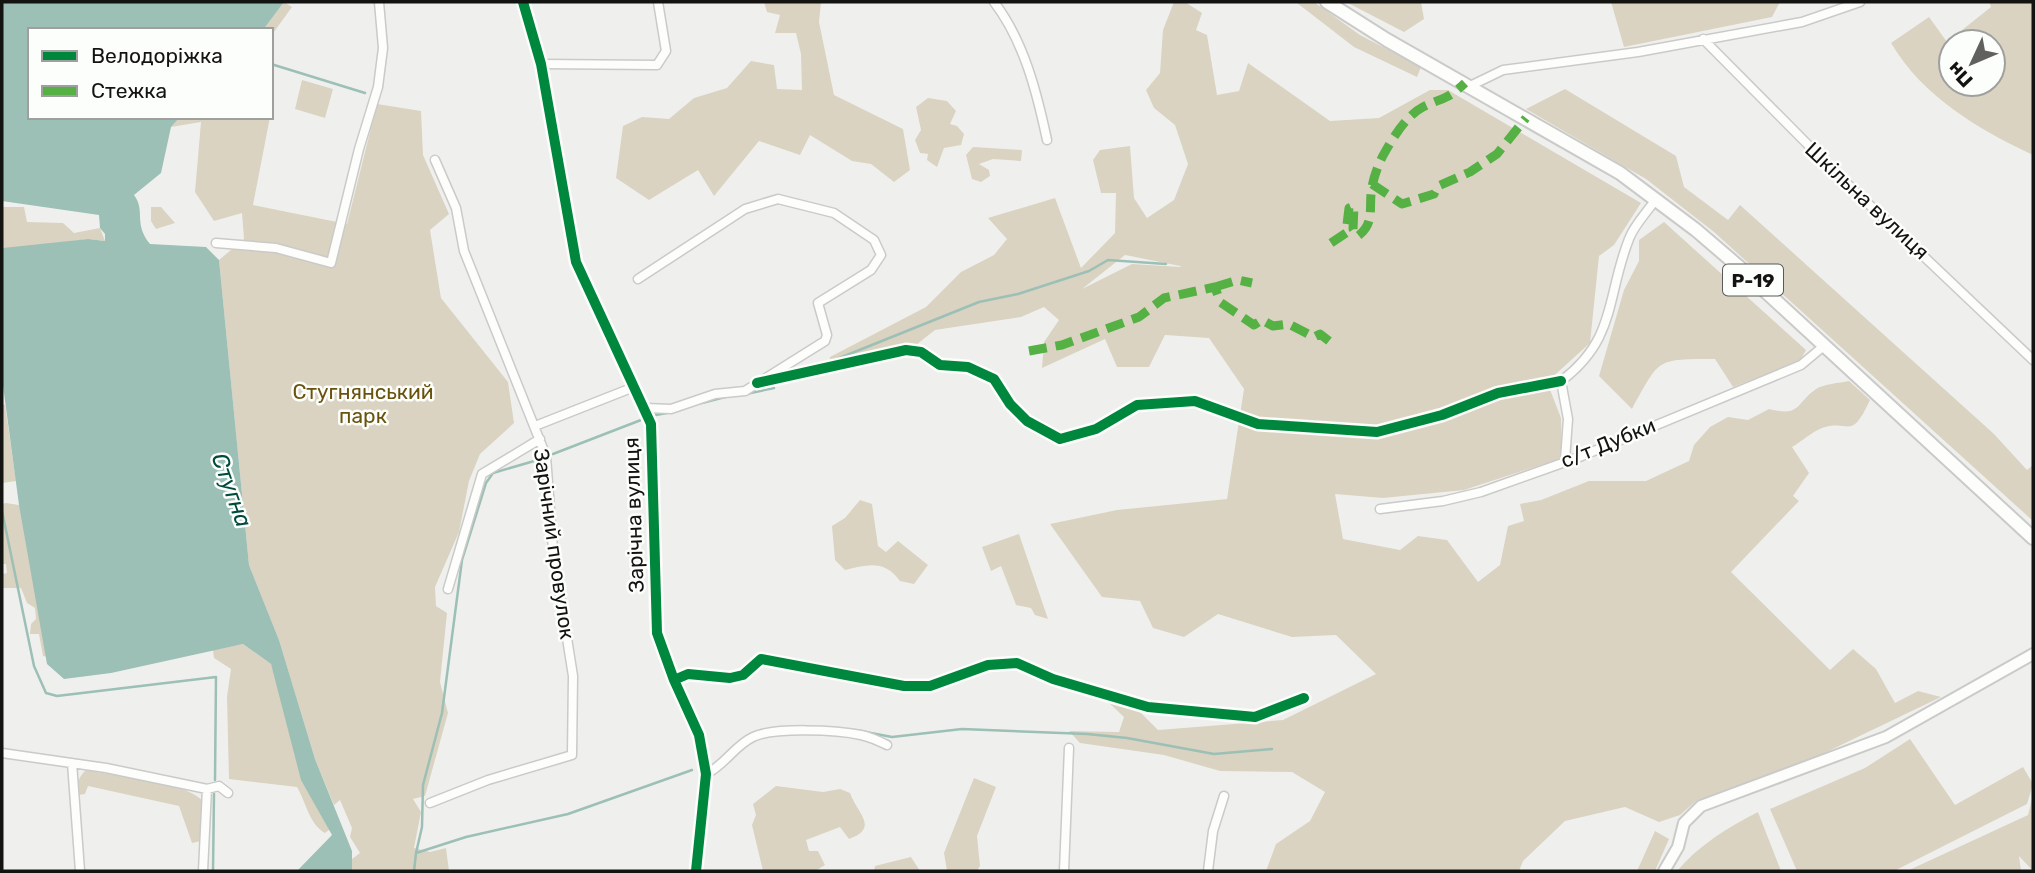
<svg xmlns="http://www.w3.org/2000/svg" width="2035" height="873" viewBox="0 0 2035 873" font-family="Rubik,sans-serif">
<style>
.green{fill:#dad3c1;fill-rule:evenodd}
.water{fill:#9cbfb6}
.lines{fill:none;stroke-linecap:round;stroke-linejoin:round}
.stream{stroke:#9cbfb6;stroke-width:2.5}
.minor-casing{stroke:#cacac9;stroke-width:11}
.tertiary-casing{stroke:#cacac9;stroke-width:14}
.primary-casing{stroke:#cacac9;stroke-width:16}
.minor{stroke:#fdfdfc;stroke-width:8}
.tertiary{stroke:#fdfdfc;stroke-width:10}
.primary{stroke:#fdfdfc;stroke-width:12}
.quiet{stroke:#55b144;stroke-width:9;stroke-dasharray:18 9;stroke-linecap:butt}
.cycleway-casing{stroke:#fcfefb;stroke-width:15}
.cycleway{stroke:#00873e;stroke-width:10}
.labels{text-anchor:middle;stroke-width:5;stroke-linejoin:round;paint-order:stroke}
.shield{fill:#fcfefb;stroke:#595a58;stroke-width:2}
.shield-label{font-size:19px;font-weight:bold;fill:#131312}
.street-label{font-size:21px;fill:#131312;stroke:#fcfefb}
.park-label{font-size:21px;fill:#68520d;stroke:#fcfefb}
.water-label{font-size:23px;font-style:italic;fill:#004a3e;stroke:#fcfefb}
</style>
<rect width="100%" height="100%" fill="#eff0ee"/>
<!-- green -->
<path class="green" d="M284 2 292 7 271 36V30H263Z
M764 2H821L819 22 834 95 903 129 910 170 894 182 871 164 852 161 810 135 800 155 759 141 714 196 698 170 649 200 616 178 623 126 642 117 669 119 694 98 727 88 751 61 774 65 777 89 802 90 801 54 796 33H775L780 15 767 12Z
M1174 2H1185L1202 13 1196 30 1207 35 1217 95 1239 91 1248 63 1330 121 1379 118 1430 90H1448L1641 203 1614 245 1599 256 1590 343 1547 382 1561 418 1562 458 1464 490 1383 498 1335 494 1343 539 1400 550 1418 536 1447 540 1478 582 1500 565 1508 526 1524 521 1520 504 1541 500 1589 481H1646L1689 461 1694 445 1710 427 1728 417 1748 420 1769 409C1801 417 1795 404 1816 389 1824 384 1839 383 1849 381L1870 400C1850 443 1850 418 1822 428 1812 432 1802 441 1792 447L1809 473 1793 496 1799 501 1731 572 1830 670 1853 649 1876 669 1895 703 1918 691 1941 697 1791 769 1696 801 1680 815 1659 822 1625 807 1565 821 1523 861 1519 871H1266L1276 844 1310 821 1325 792 1292 772 1220 771 1164 755 1080 743 1069 731 1119 732 1124 717 1106 700 1137 709 1158 730 1283 720 1376 674 1336 635 1292 637 1218 614 1184 637 1153 628 1140 601 1102 597 1050 524 1117 510 1227 499 1244 389 1209 338 1165 335 1149 367H1117L1105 339 1042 368 1044 342 1059 320 1044 307 1021 317 935 330 916 345 829 366 830 357 926 307 961 272 994 255 1007 239 988 218 1055 198 1081 268 1115 233 1116 193H1101L1093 160 1100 150 1130 146 1134 198 1147 218 1174 200 1188 164 1175 125 1154 108 1146 90 1160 73 1163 30ZM1125 255 1180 266 1181 267 1132 264 1082 289Z
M1314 2 1360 35 1421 67 1417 77 1354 47 1297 3Z
M1346 2H1421L1424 19 1404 32Z
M1611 2H1780L1772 17 1624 47Z
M1989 2H2033V155C1978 129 1923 97 1891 43L1929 17 1947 42 1991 7ZM1951 42H1993V84H1951Z
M302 80 333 89 325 118 295 109Z
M1565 89 1676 156 1684 187 1728 220 1740 205 1994 434 2027 470 2033 465V521L1714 232 1646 179 1526 109Z
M928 98 947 101 956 111 950 124 957 126 964 134 961 145 944 148 937 167 927 160 928 154 920 153 915 140 921 130 916 107Z
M377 104 421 111 423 155 449 214 430 230 441 298 508 382 514 423 480 454 469 481 459 532 435 587 436 606 447 613 440 682 448 713 425 796 413 799 421 812 414 848 430 852 446 848 449 871H352V859L360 853 350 837 352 828 340 800 334 805 315 759 279 640 249 565 219 260 244 239 242 213 214 221 195 192 201 122 171 127 180 117H270L253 205 347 224Z
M973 147 1022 150 1021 161 993 159 979 164 989 170 990 176 981 182 972 179 966 155Z
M2 207H24L27 222 63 223 74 233 100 228 105 241 88 239 2 250Z
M151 207H161L175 223 156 229 151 221Z
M1664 222 1806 350 1800 361 1733 387 1715 359C1656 359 1660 358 1632 409L1599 376 1624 290 1639 261V240Z
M2 404 5 405 16 481 2 483Z
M860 500 872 504 878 546 886 552 898 541 928 565 914 584 900 581C885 560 868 564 845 570L835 560 832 526 845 518Z
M6 503 19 505 38 556 54 658 43 656 39 634H30L31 624 36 619 35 608 27 603 21 588H2V574L7 573 6 564H2V504Z
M1019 534 1048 619 1035 615 1031 608 1016 605 1001 566 991 571 982 547Z
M243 644 271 664 328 822 329 830 325 833C309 824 306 802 297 787L229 779 227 697 231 669 214 658 213 650Z
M1910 739 1955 805 2023 767 2033 784 2027 804 1894 871H1797L1770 809 1865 768Z
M86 770C114 776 186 781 204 802L201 841 192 843 179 806 88 786 85 794 79 795C76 786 78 777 86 770Z
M974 778 996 787 977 836 980 866 977 871H947L944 853Z
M776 786 823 792 840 789 850 793C857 813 880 828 849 839L840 827 806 840 809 851H818L825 865 815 871H763L752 825 756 815 753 804Z
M2033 795V871L2019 856 2021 871H1907L2028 815Z
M1758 812 1781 871H1677C1699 845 1727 828 1758 812Z
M1655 831 1669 839 1655 871H1637Z
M911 857 920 871H874L875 866Z"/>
<!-- water -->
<path class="water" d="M2 2H284L263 30H30V117H180L171 127 161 173 134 195C146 211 133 223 150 244L206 247 219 260 249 565 279 640 315 759 352 851V871H297L332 835 301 780 271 664 243 644 111 673 64 679 47 664 19 505 2 378V250L3 248 88 239 105 241V234L100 228 99 215 2 201Z"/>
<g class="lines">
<!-- stream -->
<path class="stream" d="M271 64 365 93
M801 369 837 359 979 302 1018 294 1089 271 1108 260 1166 264
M746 394 774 388
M702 403 729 396
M656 415 672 412
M553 454 641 420
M2 511 34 666 46 693 57 696 216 677 215 780
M761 730 789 727
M855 730 892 737 962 729 1087 734 1127 738 1214 754 1272 749
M416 853 422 827 423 785 442 713 462 560 486 483 493 473 541 459
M213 871 214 794
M414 871 416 853 466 837 568 814 692 770"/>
<defs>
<path id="minor" d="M994 2C1024 41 1037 93 1047 140
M1703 39 1839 176 2033 360
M541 64 657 65 666 51 658 2
M1470 86 1503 70 1638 52 1802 22 1860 2
M216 243 276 248 331 263 359 149 378 87 383 48 379 2
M638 279 745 209 778 199 834 213 874 240 881 255 871 270 818 303 827 335 825 341 745 391 715 394 671 409 646 408
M757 383 906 350 921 352 940 365 968 367 994 379 1010 404 1027 421 1060 439 1096 429 1137 405 1195 401 1258 424 1377 432 1442 415 1498 393 1561 381
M535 426 634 387
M1565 460 1568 419 1561 381C1617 339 1606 297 1629 239 1634 225 1648 211 1656 199
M1380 509 1443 501 1481 492 1582 456 1801 365 1825 345
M448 589 482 474 540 439
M674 680 688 674 730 678 743 675 761 659 904 686H930L988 665 1017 663 1053 679 1148 707 1255 717 1304 698
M2 753 106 768 207 789 219 786 228 793
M72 763 80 871
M706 774C725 765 734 746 753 737 774 727 837 730 861 735 870 737 879 741 887 745
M430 803 488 780 572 755 573 676 553 550 546 456 464 251 456 208 435 160
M203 871 207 789
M1064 871 1069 748
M1208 871 1213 831 1224 796"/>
<path id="tertiary" d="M523 2 541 64 576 262 651 424 657 633 674 680 699 735 706 774 696 871
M1664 871 1678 847 1684 823 1701 806 1886 737 2033 654"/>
<path id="primary" d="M1327 2 1387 40 1620 173 1696 230 1738 266 2033 538"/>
</defs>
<!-- minor casing -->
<use href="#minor" class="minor-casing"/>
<!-- tertiary casing -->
<use href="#tertiary" class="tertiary-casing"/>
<!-- primary casing -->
<use href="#primary" class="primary-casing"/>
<!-- minor -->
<use href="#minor" class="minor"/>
<!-- tertiary -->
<use href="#tertiary" class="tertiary"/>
<!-- primary -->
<use href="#primary" class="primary"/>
<!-- quiet -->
<path class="quiet" d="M1372 184 1402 204 1434 194 1438 186 1470 172 1497 154 1526 118
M1331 243 1346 233 1349 208 1354 206 1353 229 1358 236C1376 223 1368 206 1372 187 1374 176 1379 162 1385 152 1394 136 1407 115 1423 107 1444 97 1447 100 1465 83
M1215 287 1238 280 1252 283
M1029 351 1062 345 1139 317 1164 298 1215 287 1220 302 1254 325 1262 320 1273 326 1289 324 1314 337 1320 334 1329 341"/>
<defs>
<path id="cycleway" d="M523 2 541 64 576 262 651 424 657 633 674 680 699 735 706 774 696 871
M757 383 906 350 921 352 940 365 968 367 994 379 1010 404 1027 421 1060 439 1096 429 1137 405 1195 401 1258 424 1377 432 1442 415 1498 393 1561 381
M674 680 688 674 730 678 743 675 761 659 904 686H930L988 665 1017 663 1053 679 1148 707 1255 717 1304 698"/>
</defs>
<!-- cycleway casing -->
<use href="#cycleway" class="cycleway-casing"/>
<!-- cycleway -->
<use href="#cycleway" class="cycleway"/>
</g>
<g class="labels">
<!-- shield labels -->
<rect class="shield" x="1723" y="264.5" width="60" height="31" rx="5"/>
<g class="shield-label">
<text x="1753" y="287">Р-19</text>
</g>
<!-- street labels -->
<g class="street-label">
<text transform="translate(1867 201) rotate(43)" y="7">Шкільна вулиця</text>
<text transform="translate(1608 443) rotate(-22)" y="7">с/т Дубки</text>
<text transform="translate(634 515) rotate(-92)" y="7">Зарічна вулиця</text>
<text transform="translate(554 544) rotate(82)" y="7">Зарічний провулок</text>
</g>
<!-- park labels -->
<g class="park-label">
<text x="363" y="399">Стугнянський<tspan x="363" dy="24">парк</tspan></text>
</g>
<!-- water labels -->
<g class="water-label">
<text transform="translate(232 490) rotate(70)" y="8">Стугна</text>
</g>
</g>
<!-- border -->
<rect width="2035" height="873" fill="none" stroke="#131312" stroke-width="7"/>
<!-- legend -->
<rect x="28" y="28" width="245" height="91" fill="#fcfefb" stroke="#9fa09e" stroke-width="2"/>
<rect x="42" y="51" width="35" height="10" fill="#00873e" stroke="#9fa09e" stroke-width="2"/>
<text x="91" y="63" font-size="21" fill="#131312">Велодоріжка</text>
<rect x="42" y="86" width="35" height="10" fill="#55b144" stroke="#9fa09e" stroke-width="2"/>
<text x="91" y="98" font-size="21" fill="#131312">Стежка</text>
<!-- north arrow -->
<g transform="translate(1972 63) rotate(226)"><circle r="33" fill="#fcfefb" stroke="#9fa09e" stroke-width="2"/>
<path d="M0-5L12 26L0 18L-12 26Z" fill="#60605f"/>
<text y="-10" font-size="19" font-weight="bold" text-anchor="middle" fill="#131312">Пн</text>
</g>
</svg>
